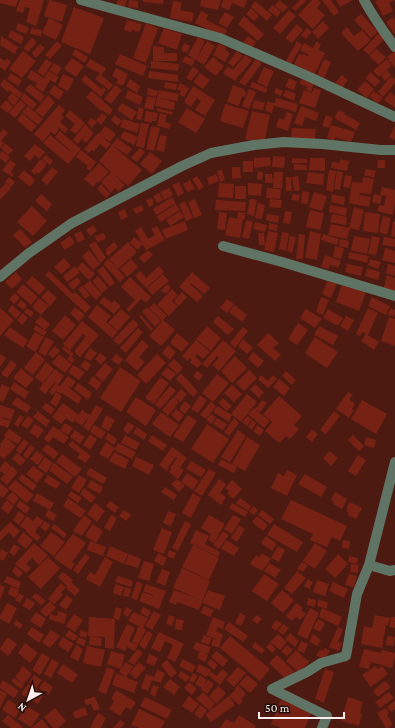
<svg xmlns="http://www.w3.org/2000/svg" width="395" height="728" viewBox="0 0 395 728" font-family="'Crimson Pro',serif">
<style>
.building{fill:#752114}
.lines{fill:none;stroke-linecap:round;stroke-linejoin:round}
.street{stroke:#5f7464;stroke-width:10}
</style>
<rect width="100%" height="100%" fill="#4d1a12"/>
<!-- building -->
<path class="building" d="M0 0H18L16 7 0 3Z
M20 0H44L36 26 26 22 30 8 25 7 23 13 16 11Z
M49 0 67 5 62 22 44 16Z
M118 0H127L125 7 116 6Z
M129 0 138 1V8L128 7Z
M143 0H164L163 4 143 2Z
M201 0H221L218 10 200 6Z
M223 0H247L244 8 232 3 229 10 221 7Z
M279 0 288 7 283 12 275 6Z
M300 0H305L306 1 295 11 292 8Z
M312 0H318L321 3 317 8 325 15 313 29 298 15Z
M322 0H331L339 12 334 16Z
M336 0H353L340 7Z
M378 0H395L389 3 393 11 383 16 375 1Z
M173 1 182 2 180 10 194 13 192 22 170 18Z
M255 1 272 15 267 21 251 7Z
M273 5 281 12 277 17 268 10Z
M74 7 104 18 90 54 61 42Z
M251 8 259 16 254 21 246 14Z
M289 10 296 16 280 34 273 28Z
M201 11 208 15 206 20 227 30 224 38 195 23Z
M225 12 234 17 227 28 218 23Z
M361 14 378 32 371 38 354 20Z
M244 16 264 34 258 41 238 24Z
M393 17 395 20V35L386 22Z
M49 18 63 25 56 40 42 33Z
M127 20 142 24 139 32 132 30 131 32 124 30Z
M323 21 329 28 318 39 312 32Z
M18 23 29 28 26 34 16 30Z
M146 23 158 28 146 63 133 58Z
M297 24 303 30 292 43 285 38Z
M347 27 354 36 362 30 371 40 358 51 341 33Z
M31 28 42 30 41 36 30 34Z
M164 28 182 34 177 50 158 43Z
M307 28 312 32 306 39 301 35Z
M11 30 24 37 21 44 8 37Z
M379 33 385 38 369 55 363 50Z
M1 36 18 47 15 54 0 45Z
M248 36 256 42 251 49 243 42Z
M198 37 205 41 196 60 188 55Z
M32 38 37 42 28 52 23 48Z
M57 41 62 46 50 59 45 55Z
M207 41 215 46 204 65 196 60Z
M297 41 302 45 291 64 286 61Z
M316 42 321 44 318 50 325 53 313 77 293 66 299 54 302 55 303 54 308 56 309 55 300 50 304 43 313 48Z
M184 43 190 46 187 53 181 50Z
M219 43 227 48 225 50 230 53 225 62 213 55Z
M40 44 45 48 36 58 32 53Z
M153 46 164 47V53H177V61H153Z
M75 49 88 57 85 63 72 55Z
M376 49 386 57 379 65 369 56Z
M23 51 36 61 22 78 9 69Z
M237 51 243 56 233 67 228 63Z
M394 51 395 52V68L387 57Z
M120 54 147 66 143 76 115 64Z
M245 55 252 60 240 75H239L235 81 223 73 228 66 233 70Z
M185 56 195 60 192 66 182 62Z
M213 57 224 66 216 76 204 67Z
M0 58 5 61 7 58 11 62 5 71 0 67Z
M72 58 84 66 76 77 64 69Z
M46 59 52 63 44 76 37 72Z
M90 59 106 68 102 75 86 66Z
M256 59 262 63 245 86 239 82Z
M324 59 331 62 324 78 317 75Z
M387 59 392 65 379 77 373 71Z
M151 61 179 64 178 71 151 68Z
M54 63 62 68 57 75 49 70Z
M193 67 199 71 191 81 186 78Z
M264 67 274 71 267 87 257 82Z
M116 68 128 74 123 86 116 83 118 79 112 76Z
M31 70 44 78 48 71 59 77 55 83 50 80 43 92 35 87 37 83 27 78Z
M387 70 391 75 385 81 381 76Z
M149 71 178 75V82L148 78Z
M371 72 380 81 375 87 365 78Z
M11 73 22 80 18 86 7 79Z
M200 73 210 80 203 89 193 82Z
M63 74 74 79 68 91 58 86Z
M100 74 113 85 109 90 95 79Z
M85 75 101 89 103 87 106 90 101 97 81 80Z
M342 75 348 80 342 88 335 83Z
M391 76 395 79V83L383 97 378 92Z
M289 78 297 82 294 90 285 87Z
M4 79 23 94 19 98 9 90 8 92 0 85Z
M130 79 140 86 137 93 126 86Z
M301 79 314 83 311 92 306 90 308 87 300 84Z
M365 81 374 89 367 98 357 90Z
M165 82 177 84 176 90 164 88Z
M252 82 267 88 266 93 250 87Z
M180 83 189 88 184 97 179 94 181 91 177 89Z
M30 84 45 96 40 102 25 90Z
M54 85 64 92 59 100 49 93Z
M115 85 122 90 111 104 104 99Z
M233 85 244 89V91L246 92 245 97 242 96 239 106 227 102Z
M193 86 215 100 205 116 195 110 201 101 197 98 191 107 184 102Z
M148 88 158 91 156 97 147 95Z
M276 88 283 91 281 96 274 93Z
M314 88 321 90 315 108 299 103 304 90 312 93Z
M249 89 256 92 249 109 242 106Z
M128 90 143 97 140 105 125 98Z
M159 90 179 94 177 101 157 98Z
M286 90 296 94 294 101 283 96Z
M92 91 113 110 109 115 102 110 101 111 86 97Z
M374 91 383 98 378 104 369 96Z
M390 92 395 96V108L384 100Z
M12 93 19 99 14 106 8 101 9 100 7 98Z
M24 93 37 104 33 109 20 99Z
M48 95 55 102 43 117 35 111Z
M147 96 156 98 153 110 144 108Z
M157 98 175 102 174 110 155 106Z
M276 98 298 104 296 112 274 106 272 113 265 111 267 102 275 103Z
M6 100 13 107 8 113 0 107Z
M20 100 26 105 15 118 9 113Z
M254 100 265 103 263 110 252 108Z
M122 103 137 112 132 120 117 110Z
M225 104 249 111 243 128 220 121Z
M59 105 65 110 61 115 64 117 60 122 68 129 65 133 55 125 59 129 55 135 51 132 43 142 34 134Z
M28 106 43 119 38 125 22 112Z
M301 106 319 113 316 121 305 117 302 126 294 123Z
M139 107 144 109 141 120 136 119Z
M157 108 173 112 172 115 157 111Z
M187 108 205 119 196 133 178 122Z
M70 110 85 123 76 134 70 130 75 124 65 116Z
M339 110 345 113 344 114 360 123 356 130 334 118Z
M146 111 158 113 156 121H152L151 123 144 121Z
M252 111 270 115 264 143 245 139Z
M287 112 293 114 288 131 276 127 279 118 284 120Z
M22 113 37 126 31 132 17 120Z
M102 113 107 117 101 125 96 120Z
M160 113 167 115 165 122 171 124 170 129 157 126Z
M115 115 122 121 118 126 111 120Z
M326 115 333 118 329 128 322 126Z
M91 118 97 122 92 128 87 123Z
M123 119 140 124 137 133 120 127Z
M141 123 149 124 144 148 136 146Z
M85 124 94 133 86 143 82 139 86 133 78 144 73 140Z
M331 125 355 132 351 142 335 137 334 141 327 138Z
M105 126 116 134 110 142 99 134Z
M151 126 160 128 154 151 146 149Z
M395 126V140L389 137Z
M292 128 316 129 315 140 291 139Z
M3 129 8 133 1 141 4 143 0 148V133Z
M60 131 81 149 68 164 43 143 50 135 70 151H71L55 137Z
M124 131 138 137 134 145 120 138Z
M98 133 111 144 106 149 100 144 94 151 92 150 89 153 84 149Z
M160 135 167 136 164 152 156 150Z
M117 138 132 149 127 155 112 145Z
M5 143 13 150 8 155 1 148Z
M35 144 45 152 39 159 35 155 30 161 24 156Z
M112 145 142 170 128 186 114 174 125 185 118 192 115 188 111 193 101 182 111 172 99 161Z
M140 148 145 152 137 162 131 158Z
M81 150 96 162 90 171 86 168 88 166 76 157Z
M2 151 10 157 6 163 0 158V154Z
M150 152 162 161 152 174 140 164Z
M46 155 53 161 50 165 42 159Z
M273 156 285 157 284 168 272 167Z
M270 157 271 166 254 168V158Z
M292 158 307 159V163H292Z
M310 158H325V171L309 170Z
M41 159 47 164 39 174 37 172 35 175 31 171Z
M340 159 349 161 347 171 331 168 332 162 340 163Z
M10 160 16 164 11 172 14 174 12 177 2 170Z
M378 160H385V168H377Z
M243 161H253V172H243Z
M99 163 109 172 98 183 97 182 93 187 84 179Z
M294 164 307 165V170H294Z
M52 167 58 172 47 185 41 180Z
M232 167H240L241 178 232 179Z
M366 169 376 171 374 178 364 175Z
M24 170 35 180 30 187 18 177Z
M222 170 225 180 220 182 217 171Z
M329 170 336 171 333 192 326 190Z
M258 171 263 172 262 180 257 179Z
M337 171 343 172 340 190 334 189Z
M274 172H283L282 188H273Z
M308 172 324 174 323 185 306 183Z
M216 174 219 181 209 185 207 178Z
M265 174H272L273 183H265Z
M345 175 352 176 350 188 343 187Z
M197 176 204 187 199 190 192 179Z
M298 176 300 190 294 191 292 177Z
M9 177 15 182 11 187 5 182Z
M286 177H291L292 191H286Z
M363 177 374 179 371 194 360 193 359 195 371 197 369 207 349 203 352 182 362 183Z
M190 180 195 189 187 192 183 184Z
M179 182 184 193 178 196 172 185Z
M6 183 11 188 1 199 0 198V189Z
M219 183 234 184 233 198 218 197Z
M248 183 262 184 261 196 248 195Z
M101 184 110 194 106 198 97 189Z
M235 186H246V199H235Z
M382 187 395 190V203L393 215 377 211 379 205 384 206 386 196 380 195Z
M169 188 173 195 164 200 160 192Z
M267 188 281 189 280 199 266 198Z
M302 191 309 192 308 204 301 203Z
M314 192 327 196 322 211 309 207Z
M159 193 163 200 157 203 153 196Z
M41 194 52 204 47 211 35 201Z
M293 194 300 195 299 201 291 200Z
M332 194 345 197 344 205 331 202Z
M374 194 382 196 380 204 372 202Z
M172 197 176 203 156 215 153 209Z
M152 198 154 204 149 207 146 200Z
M195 199 202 215 194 218 188 202Z
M250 199 257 200 254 216 247 214Z
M270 199 282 200 281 208 269 207Z
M216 200 246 202 245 211 215 210Z
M185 201 193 218 186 221 179 204Z
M258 203 265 205 262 219 255 218Z
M176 204 180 210 160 222 157 216Z
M141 205 144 210 136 214 133 209Z
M330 205 347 208 346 216 329 212Z
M32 206 47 221 33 236 17 222Z
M354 207 364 210 359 230 349 228Z
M125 209 128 217 121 220 118 212Z
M310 210 324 213 320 230 306 227Z
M180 211 184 217 170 226 166 220Z
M285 211 292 212 290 224 283 223Z
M219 212 227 213 225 230 217 229Z
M238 212 245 213V219H243L240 238 225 235 229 217 237 219Z
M365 212 380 214 378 233 363 231Z
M267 214 279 216 278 223 266 220Z
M332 214 347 217 346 225 330 222Z
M383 216 391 218 387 235 379 232Z
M246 220 253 222 249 239 242 237Z
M185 221 188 230 166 239 162 230Z
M393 221 395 222V237L391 236Z
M255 222 267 225 265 232 253 229Z
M269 223 278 225 277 231 268 229Z
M331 224 350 228 347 239 328 235Z
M93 225 97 231 90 236 86 230Z
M157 226 165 240 146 250 135 231 141 227 148 239 155 235 151 229Z
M20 229 32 242 25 248 13 235Z
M81 231 85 239 78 243 74 234Z
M268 231 278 233 274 252 264 250Z
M310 231 321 234 317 260 305 258Z
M282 232 289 233 286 251 279 249Z
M104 233 106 239 97 242 95 236Z
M258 233H264L265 245H259Z
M299 234 305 235 303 259H296Z
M323 234 339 239 337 245 321 240Z
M70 236 75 243 65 250 60 243Z
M290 236 296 237 292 253 287 251Z
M354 236 370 239 367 254 351 250Z
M372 236 380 238 376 255 368 254Z
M134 237 143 244 138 250 130 243Z
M384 237 395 239V247L382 245Z
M340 239 349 241 348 248 339 246Z
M95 241 106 258 100 263 89 245Z
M114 242 118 247 108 256 105 253 107 252 105 250Z
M128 242 137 252 118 269 109 259Z
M335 246 344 248 341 259 333 257Z
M385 248 395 251V263L382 260Z
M89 250 100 264 93 270 82 256Z
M148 250 153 255 144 263 139 258Z
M349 252 369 256 367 263 348 258Z
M325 255 341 261 338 268 330 265 329 269 321 267Z
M64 258 71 266 61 274 54 267Z
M108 259 125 277 120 282 103 264Z
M131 259 138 267 127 277 120 269Z
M370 259 381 262 378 269 368 265Z
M82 262 95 274 89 280 77 268Z
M347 264 363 267 361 276 345 272Z
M388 264 395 266V276L386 273Z
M75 266 80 273 67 282 63 276Z
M103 266 115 283 110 287 97 271Z
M159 266 164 272 146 288 135 276 140 271 146 278Z
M367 268 380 272 378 280 365 276Z
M49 271 73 294 75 292 91 307 85 313 45 275Z
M16 272 22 279 12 289 5 282Z
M192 272 210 288 204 294 191 283 190 284 203 296 197 302 179 287Z
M163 274 169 281 152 295 147 288Z
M387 275 395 278V293L383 290Z
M32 276 46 288 39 295 26 283Z
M98 276 108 288 102 293 92 281Z
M77 277 81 282 73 290 68 284Z
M130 277 151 297 146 303 141 299 129 312 126 309 135 300 121 287Z
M329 277 338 281 331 298 322 294Z
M90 281 102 294 96 300 83 286Z
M23 284 38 297 31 305 16 292Z
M167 284 171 288 166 294 161 291Z
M342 284 366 292 359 311 336 302Z
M82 286 90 295 85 299 78 289Z
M172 289 178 295 172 301 178 306 169 316 157 305Z
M48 290 57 298 50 306 41 297Z
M182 292 187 297 179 306 174 301Z
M15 293 20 298 14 304 9 299Z
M104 297 112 303 114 300 121 306 114 314 99 302Z
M321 297 329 300 323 315 316 312Z
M372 297 390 306 386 315 368 306Z
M39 298 49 306 41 315 32 307Z
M227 299 234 304 227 313 220 308Z
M21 300 27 305 24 310 17 305Z
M154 303 167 316 162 321 149 308Z
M12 305 21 313 16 319 8 311Z
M97 305 111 316 106 322 118 332 112 338 88 317Z
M234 305 247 315 242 322 229 312Z
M75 307 85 315 79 322 70 313Z
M147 307 161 321 155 327 142 312Z
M0 308 14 320 0 336Z
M27 308 34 313 31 317 24 312Z
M368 308 378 313 368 335 362 332 360 336 356 334Z
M390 308 395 310V314L394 317 388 315Z
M121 309 130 317 118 331 108 323Z
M306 309 322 319 315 328 300 318Z
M328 309 343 318 338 326 323 318Z
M23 313 28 318 22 325 17 320Z
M65 315 76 325 63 340 52 331Z
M141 315 153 329 151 331 139 316Z
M40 316 50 324 45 330 35 322Z
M218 316 234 329 228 335 213 322Z
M346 316 354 320 348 331 340 326Z
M389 317 395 319V346L381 341Z
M133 319 139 325 119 345 113 340Z
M163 320 175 330 161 346 149 336Z
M82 321 99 335 80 357 74 352 86 336 83 334 70 350 63 344Z
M298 323 308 330 297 345 288 339Z
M36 325 47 332 44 336 33 329Z
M207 326 221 338 211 351 196 339Z
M319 326 338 336 333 345 314 335Z
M10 327 28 340 23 348 4 335Z
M243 327 248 331 235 348 230 343Z
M138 328 143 332 126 353 120 348Z
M35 332 44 337 35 352 26 346Z
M177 333 189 343 182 352 170 343Z
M268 333 279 343 273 348 281 355 275 361 257 345Z
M366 334 379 342 374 350 361 341Z
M46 337 54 342 45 356 38 352Z
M315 337 338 352 327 368 305 353Z
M243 339 253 348 247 354 238 346Z
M142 340 149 346 139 357 145 362 137 371 125 360Z
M196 340 210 352 203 359 197 354 195 356 202 363 197 368 190 362 192 360 190 358 188 361 182 356Z
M223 340 236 351 219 371 212 365 219 358 217 356 207 368 202 364Z
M168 345 176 352 170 360 162 353Z
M55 346 60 351 53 358 48 354Z
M64 346 74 354 71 357 75 360 72 363 67 359 70 355 62 349Z
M90 348 97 353 90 361 84 357Z
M36 352 45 360 33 375 24 368Z
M253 352 264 361 258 368 248 359Z
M100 353 107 358 101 365 95 359Z
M0 354 6 358 0 367Z
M59 354 72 364 65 373 52 363Z
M116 354 123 359 119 365 111 360Z
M157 354 166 363 146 384 137 375Z
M235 356 247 368 232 383 221 371Z
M174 359 183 368 177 374 168 365Z
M11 360 17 365 7 378 1 374Z
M85 360 91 365 87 371 80 366Z
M46 362 54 369 43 383 35 377Z
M105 363 113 369 103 382 95 375Z
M73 365 85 372 79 380 68 372Z
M120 367 141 381 121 412 100 398Z
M167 367 176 374 170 381 161 374Z
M21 368 34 379 26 388 13 378Z
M55 369 64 376 58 385 60 386 68 376 76 382 71 388 68 386H67L82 398 78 404 62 393 61 394 56 391 53 395 49 392 56 382H55L45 394 39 389Z
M249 370 257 378 244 391 236 383Z
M197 371 203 375 199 381 193 376Z
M286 371 296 380 292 385 282 376Z
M181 373 198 392 193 397 176 379Z
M217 374 229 383 213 402 202 393Z
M261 375 268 381 273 375 277 379 268 388 258 379Z
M93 376 102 383 97 390 88 383Z
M160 377 169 383 154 404 145 398Z
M279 379 290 388 284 396 273 387Z
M14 382 29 392 25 399 10 389Z
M78 383 92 393 88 400 74 389Z
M2 384 10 388 3 402 0 401V388Z
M255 384 264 392 259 398 250 390Z
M232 385 242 394 234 402 224 393Z
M170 386 176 391 160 409 155 404Z
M181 389 187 394 180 402 174 397Z
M56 392 62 396 56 407 50 403Z
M348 392 353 395 349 399 355 404 352 409 354 410 349 418 336 409Z
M247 394 257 402 241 422 231 414Z
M200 395 207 400 198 413 191 409Z
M279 396 302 416 294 425 299 429 290 439 286 436 279 443 265 431 272 422 263 414Z
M17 397 31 407 27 413 12 404Z
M136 397 156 410 146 426 126 412Z
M173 397 179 402 168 416 162 410Z
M223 398 232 406 227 411 218 403Z
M262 400 267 403 260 412 255 409Z
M362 400 387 414 376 434 351 419Z
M185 401 191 406 185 414 179 409Z
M211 401 216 406 206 419 200 415Z
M46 403 55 409 51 415 42 408Z
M63 403 79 415 73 423 63 416 66 418 61 424 52 417Z
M0 405 15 410 11 420 2 417V418L11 421 8 428 0 425Z
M96 405 103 409 89 431 83 427Z
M217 406 232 415 229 422 213 412Z
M254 408 270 421 264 428 248 414Z
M176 409 184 415 179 422 171 415Z
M82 410 90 415 82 426 75 421Z
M38 411 50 421 46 427 33 417Z
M334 411 340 416 326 434 320 430Z
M161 412 179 425 170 437 152 424Z
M211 414 216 417 212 424 206 420Z
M20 415 24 417 18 427 14 424Z
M106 415 115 420 109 431 101 427Z
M188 415 197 421 183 442 173 436Z
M28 416 34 420 27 429 21 425Z
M248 416 252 419 247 426 242 422Z
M217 418 227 424 223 430 213 424Z
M234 418 239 423 229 436 224 432Z
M252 420 256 423 252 430 248 427Z
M128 422 135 426 131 431H130L128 434 123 430Z
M65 423 73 428 68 435 60 430Z
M35 424 44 430 38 438 29 432Z
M207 424 229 439 213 463 191 449Z
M94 425 106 432 101 439 90 432Z
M258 425 264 430 260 436 253 431Z
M53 426 69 437 64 444 53 437 49 443 44 439Z
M137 427 147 434 144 440 133 433Z
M9 429 22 438 18 444 4 436Z
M75 430 85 437 80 444 70 437Z
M238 430 246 436 230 462 221 457Z
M312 430 318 434 312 442 306 437Z
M108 433 117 439 114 445 105 439Z
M90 434 97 439 90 450 83 445Z
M125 435 140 443 136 450 121 443Z
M152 435 167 445 163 451 148 441Z
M353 435 364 446 359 451 348 440Z
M6 437 16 446 4 459 0 456V448L1 446 0 444Z
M247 437 260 445 245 471 232 464Z
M366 437 376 440 374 448 364 445Z
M24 439 29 443 20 454 16 450Z
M72 441 91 456 85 463 77 457 80 454 68 445Z
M106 442 115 448 108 459 99 454Z
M118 443 136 452 132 459 114 450Z
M47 444 59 453 54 459 42 450Z
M30 445 35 448 27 459 23 455Z
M172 447 187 458 180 468 184 470 178 479 169 472 171 469 170 468 177 458 176 457 168 467H169L167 471 159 465Z
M37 451 44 456 38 465 30 459Z
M330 451 338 458 331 466 323 458Z
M114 452 129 460 125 469 109 461Z
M17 453 26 460 21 466 12 459Z
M62 454 82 469 75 477 56 462Z
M358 455 366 460 356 476 348 471Z
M45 457 53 463 46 473 38 467Z
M136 457 154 465 149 475 132 466Z
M221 459 237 467 234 473 218 465Z
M5 461 11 466 5 474 0 471V468Z
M191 461 206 470 201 477 186 469Z
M54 463 73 477 67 484 49 470Z
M12 466 18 472 7 485 0 479Z
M33 466 44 474 37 483 26 474Z
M90 468 107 478 103 484 86 474Z
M209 469 216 473 202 496 194 491Z
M287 470 297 475 287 496 271 488 278 473 284 476Z
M187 473 199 481 193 490 181 482Z
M22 474 37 485 33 491 18 479Z
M305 474 327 487 321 497 298 484Z
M48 475 60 483 56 489 44 482Z
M79 475 87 480 79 493 71 488Z
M177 479 185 486 179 492 171 484Z
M219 479 226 484 220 493 226 497 221 505 208 495Z
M15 480 34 495 27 503 8 488Z
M91 480 103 487 100 494 87 487Z
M232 480 242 489 233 499 227 493 229 491 225 488Z
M0 483 9 490 3 498 0 496Z
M165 487 177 495 174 500 161 492Z
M84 488 96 497 91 503 80 494Z
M71 491 82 498 78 503 68 496Z
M12 492 19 498 14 505 6 498Z
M335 492 347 499 342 509 333 504 334 502 331 500Z
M37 493 54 503 50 510 33 501Z
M193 493 201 498 191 518 182 513Z
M68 498 86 511 80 518 63 506Z
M240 498 251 506 248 511 236 503Z
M7 500 14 506 8 514 1 508Z
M20 500 30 508 26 514 16 506Z
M291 500 347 526 340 541 332 537 327 547 310 540 313 534 281 519Z
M110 501 119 507 115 513 106 506Z
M350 502 362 508 356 519 348 515 349 512 346 511 348 508 346 507Z
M95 503 105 511 97 522 87 514Z
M232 503 248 512 245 517 229 508Z
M253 506 258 510 254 515 249 512Z
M48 510 57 515 53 521 45 516Z
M124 510 131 515 126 521 119 516Z
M262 510 274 519 270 524 258 515Z
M19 511 25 516 19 525 13 520Z
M168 511 176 514 171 526 163 523Z
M84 515 92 521 82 536 73 531Z
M111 515 117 518 110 531 104 528Z
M209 515 225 524 214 543 208 540 211 534 201 528Z
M233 515 241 519 232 534 224 529Z
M27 516 33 521 26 530 20 526Z
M37 516 44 521 40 526 34 523 39 526 35 532 41 537 37 541 25 531Z
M257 516 268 525 263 531 252 522Z
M45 521 50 525 46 532 40 527Z
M185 521 191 524 178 551 172 548Z
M10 522 20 531 14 538 9 532 0 541V532Z
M54 524 67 534 64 538 51 528Z
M92 524 103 531 96 543 85 536Z
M274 524 303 542 297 552 267 535Z
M239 525 245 529 237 542 231 538Z
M162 528 172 532 164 554 153 550Z
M196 530 209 536 205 544 220 552 218 557 190 543Z
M223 531 229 535 219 549 213 545Z
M23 532 33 540 26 549 17 541Z
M51 532 65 542 54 556 40 546Z
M73 534 86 543 72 562 75 564 71 570 54 558Z
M266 536 277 544 272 551 261 543Z
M226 540 239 548 234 556 221 549Z
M343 540 350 541 349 549 342 548Z
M90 541 106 547 103 556 87 550Z
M34 543 48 555 39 565 32 558 26 564 31 568 26 573 15 564Z
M315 543 327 551 315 569 303 561Z
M14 544 20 548 14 556 9 552Z
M193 545 219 558 209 580 182 567Z
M110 546 128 554 124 564 106 556Z
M278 546 285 550 279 562 271 558Z
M1 549 8 553 3 561 0 559V552Z
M169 550 176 553 174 559 167 556Z
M158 553 167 558 163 566 154 561Z
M262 553 271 559 262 571 250 564 256 555 259 557Z
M85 554 90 557 78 574 73 570Z
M129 554 141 559 138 568 125 564Z
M338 554 348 564 335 578 325 569Z
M349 556 358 558 357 564 348 562Z
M48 557 60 568 41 589 28 577Z
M105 557 113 562 100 587 86 579 90 572 95 575Z
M144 561 154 564 149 581 138 578Z
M302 562 308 565 303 572 297 569Z
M269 563 281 570 275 578 264 571Z
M351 564 359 565 358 573 350 572Z
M16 566 23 573 18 578 12 571Z
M182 568 210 581 199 610 177 602 176 605 169 602 174 590 199 599 173 588Z
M162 569 170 572 165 586 156 582Z
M297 571 306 578 292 594 284 588Z
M63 572 73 580 71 582 80 590 75 596 66 588 67 586 58 577Z
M264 574 279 584 267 601 252 591Z
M349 574 357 576 354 587 345 585Z
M7 576 21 582 19 589 4 582Z
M118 576 133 581 131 587 115 582Z
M308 579 313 582 309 589 304 586Z
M317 580 329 584 325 596 313 592Z
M137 581 143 584 137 600 131 598Z
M333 582 348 589 344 598 329 591Z
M61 583 66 587 61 593 63 595 54 604 48 599Z
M115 584 124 587 121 596 113 593Z
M146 584 166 591 159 609 139 601 143 592 153 596V595L143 591Z
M0 585 5 587 0 600Z
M11 586 19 590 16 598 8 594Z
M125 587 131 589 129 597 123 596Z
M208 590 225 596 220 610 202 603Z
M282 590 294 600 283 613 271 603Z
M19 593 24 596 20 603 15 600Z
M36 593 46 601 41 605 32 597Z
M67 595 73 600 66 610 59 605Z
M27 598 35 603 30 610 22 606Z
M308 598 316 600 315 607 307 605Z
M318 600 328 602 327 609 317 606Z
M50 601 56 608 46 617 40 611Z
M7 603 17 608 9 624 0 619V616Z
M296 603 303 608 301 610 306 614 300 620 296 617 292 621 286 616Z
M204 606 214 610 210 617 200 613Z
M116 607 122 609 119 620 113 618Z
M126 607 132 610 128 617 123 614Z
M143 607 151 611 148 617 140 613Z
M310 608 319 613 307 639 297 634Z
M322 608 342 617 338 626 319 617Z
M58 611 67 614 64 624 49 619 50 614 57 616Z
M154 611 161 615 152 630 145 626Z
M36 612 46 619 41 628 30 621Z
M133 612 148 618 143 628 146 630 138 645 132 641 139 626 128 621Z
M240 613 246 616 241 626 235 623Z
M74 614 83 620 75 632 66 626Z
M169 615 175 617 172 626 166 624Z
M257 615 262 619 257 624 252 620Z
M375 615 390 618 388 625H386L382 648 361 644 364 626 372 628Z
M89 617 115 619 114 649 105 648V637L88 636Z
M213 617 225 622 223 629 218 627 216 631 223 634 219 648 211 645 213 639 218 640 206 635Z
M391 617H395V628L389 627Z
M176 619 184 620 182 630 175 629Z
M318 619 325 623 320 632 313 628Z
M16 620 23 625 20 629 13 624Z
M276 620 282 624 276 631 271 627Z
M229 622 248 636 243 642 224 629Z
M127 624 135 628 129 641 138 645 135 651 127 647 125 651 116 647Z
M283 624 289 628 283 635 278 631Z
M32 627 44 635 39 643 27 634Z
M338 627 343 629 338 642 342 643 339 651 329 647Z
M51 630 60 636 50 648 42 642Z
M69 630 78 636 74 641 65 636Z
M80 630 88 632 86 638 79 636Z
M147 631 153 634 145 649 141 647V646L139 645Z
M159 632 184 644 175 662 167 658 173 645 165 641 160 652 151 648Z
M290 633 299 641 295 647 285 639Z
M278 634 287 642 280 650 270 642Z
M313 634 321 640 317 646 309 641Z
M204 635 212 638 209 645 201 642Z
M90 636 102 638 101 646 89 645Z
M230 636 270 669 260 681 220 648Z
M387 636 395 637 394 646 386 645Z
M8 637 17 644 8 656 0 649V648Z
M63 637 74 644 68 652 58 645Z
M78 637 86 640 84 646 76 643Z
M301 641 308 644 304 653 297 650Z
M196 642 211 647 208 654 193 649Z
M255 642 265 650 262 654 252 647Z
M25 643 38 653 30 663 18 653Z
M270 643 276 649 272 653 266 647Z
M76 645 83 649 78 661 70 657Z
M287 645 293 650 287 656 281 651Z
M87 646 105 650 101 667 83 663Z
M325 648 330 651 324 660 316 655 321 649 323 651Z
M138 649 143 653 134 665 128 661Z
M364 649 381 653 382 650 395 653V658L392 668 371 662 369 669 359 667Z
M296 650 309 662 299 673 286 661Z
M111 651 125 655 121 669 107 664Z
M200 651 208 655 205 662 197 658Z
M216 651 228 660 223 667 211 657Z
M42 653 50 658 40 675 32 670Z
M149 654 158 658 154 666 146 663Z
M277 655 295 672 287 680 269 663Z
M52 659 59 663 51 678 44 674Z
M183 659 196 666 192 673 179 666Z
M211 659 218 665 214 670 207 663Z
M167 660 177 673 171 678 161 665Z
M126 662 133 667 126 677 119 672Z
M139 662 146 668 136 679 129 673Z
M63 664 78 675 72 683 57 673Z
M199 664 211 670 207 677 196 671Z
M23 666 32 674 23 684 15 677Z
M375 666 378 669 382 666 388 674 371 687 362 675Z
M107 667 115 670 106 694 98 691Z
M238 667 246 673 234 687 226 680Z
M222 669 228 674 220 685 208 675 211 672 217 676Z
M325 669 334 672 324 703 315 699Z
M157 670 165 673 161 683 152 680 148 691 141 688 146 674 154 677Z
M181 671 190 677 186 682 178 676Z
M116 673 138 682 134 693 112 685Z
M193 673 198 676 193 683 189 680Z
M34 675 42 680 36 688 29 683Z
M200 675 207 680 202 688 195 684Z
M247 675 258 684 250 693 239 684Z
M14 678 24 685 21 689 11 681Z
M170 679 180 687 174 695 163 687Z
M3 680 19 691 14 698 0 688V685Z
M208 680 214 684 207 694 201 689Z
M44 681 53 687 48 695 39 688Z
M385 681 391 687 378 697 373 691Z
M189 682 197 689 192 695 184 688Z
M28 684 44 694 38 704 21 694Z
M153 685 159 687 155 697 150 694Z
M238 685 246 694 241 699 243 701 239 705 229 696 236 689 235 688Z
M218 686 226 693 217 704 209 697Z
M0 690 7 694 0 708Z
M116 690 136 702 131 710 126 707 120 716 109 709 114 701 111 699Z
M203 692 215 704 209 710 196 699Z
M389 692 394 698 380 708 375 702Z
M189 696 199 704 192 713 182 706Z
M229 696 235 705 211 722 205 714 208 712 211 713 209 711Z
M93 697H95L100 709 94 711 91 704 86 705 84 700Z
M145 697 172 710 167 719 140 706Z
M348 697 363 702 360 713 362 714 359 726 341 721Z
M281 699 312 711 305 728H281L271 724Z
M8 700 21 707 15 718 2 710Z
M395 700V709L392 712 387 707Z
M200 705 207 710 201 719 194 714Z
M27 706 40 714 31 727 18 719Z
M85 707 88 715 75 719 73 712Z
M55 708 66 721 58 728H53L44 717Z
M386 708 389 713 387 715 393 725 388 728H386L377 713Z
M139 709 165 721 161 728H139L131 725Z
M98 713 106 718 101 728H90Z
M8 715 24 728H11L2 721Z
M239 715 256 726 255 728H220L226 719 234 723Z
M42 719 49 728H31Z
M120 720 125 723 121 728H113Z"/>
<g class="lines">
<!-- street -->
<path class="street" d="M81 0 220 38 312 78 395 117
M364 0C373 17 384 32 395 47
M223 246 282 262 395 296
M0 277 29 253 72 223 182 166 211 153 254 145 284 142 322 144 381 150H395
M369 565 390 571 395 570
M272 689 307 672 321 663 346 656 357 594 369 565 395 462
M272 689 327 716 322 728"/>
</g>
<!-- north arrow -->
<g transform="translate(28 700) rotate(220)" stroke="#240e0a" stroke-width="3" paint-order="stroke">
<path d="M0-3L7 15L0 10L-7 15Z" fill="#fceeec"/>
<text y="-6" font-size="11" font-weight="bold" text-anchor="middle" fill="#fceeec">N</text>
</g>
<!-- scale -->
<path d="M259 712v6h85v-6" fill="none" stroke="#fceeec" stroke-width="2"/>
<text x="265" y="712" font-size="12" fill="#fceeec" stroke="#240e0a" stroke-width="3" paint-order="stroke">50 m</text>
</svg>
